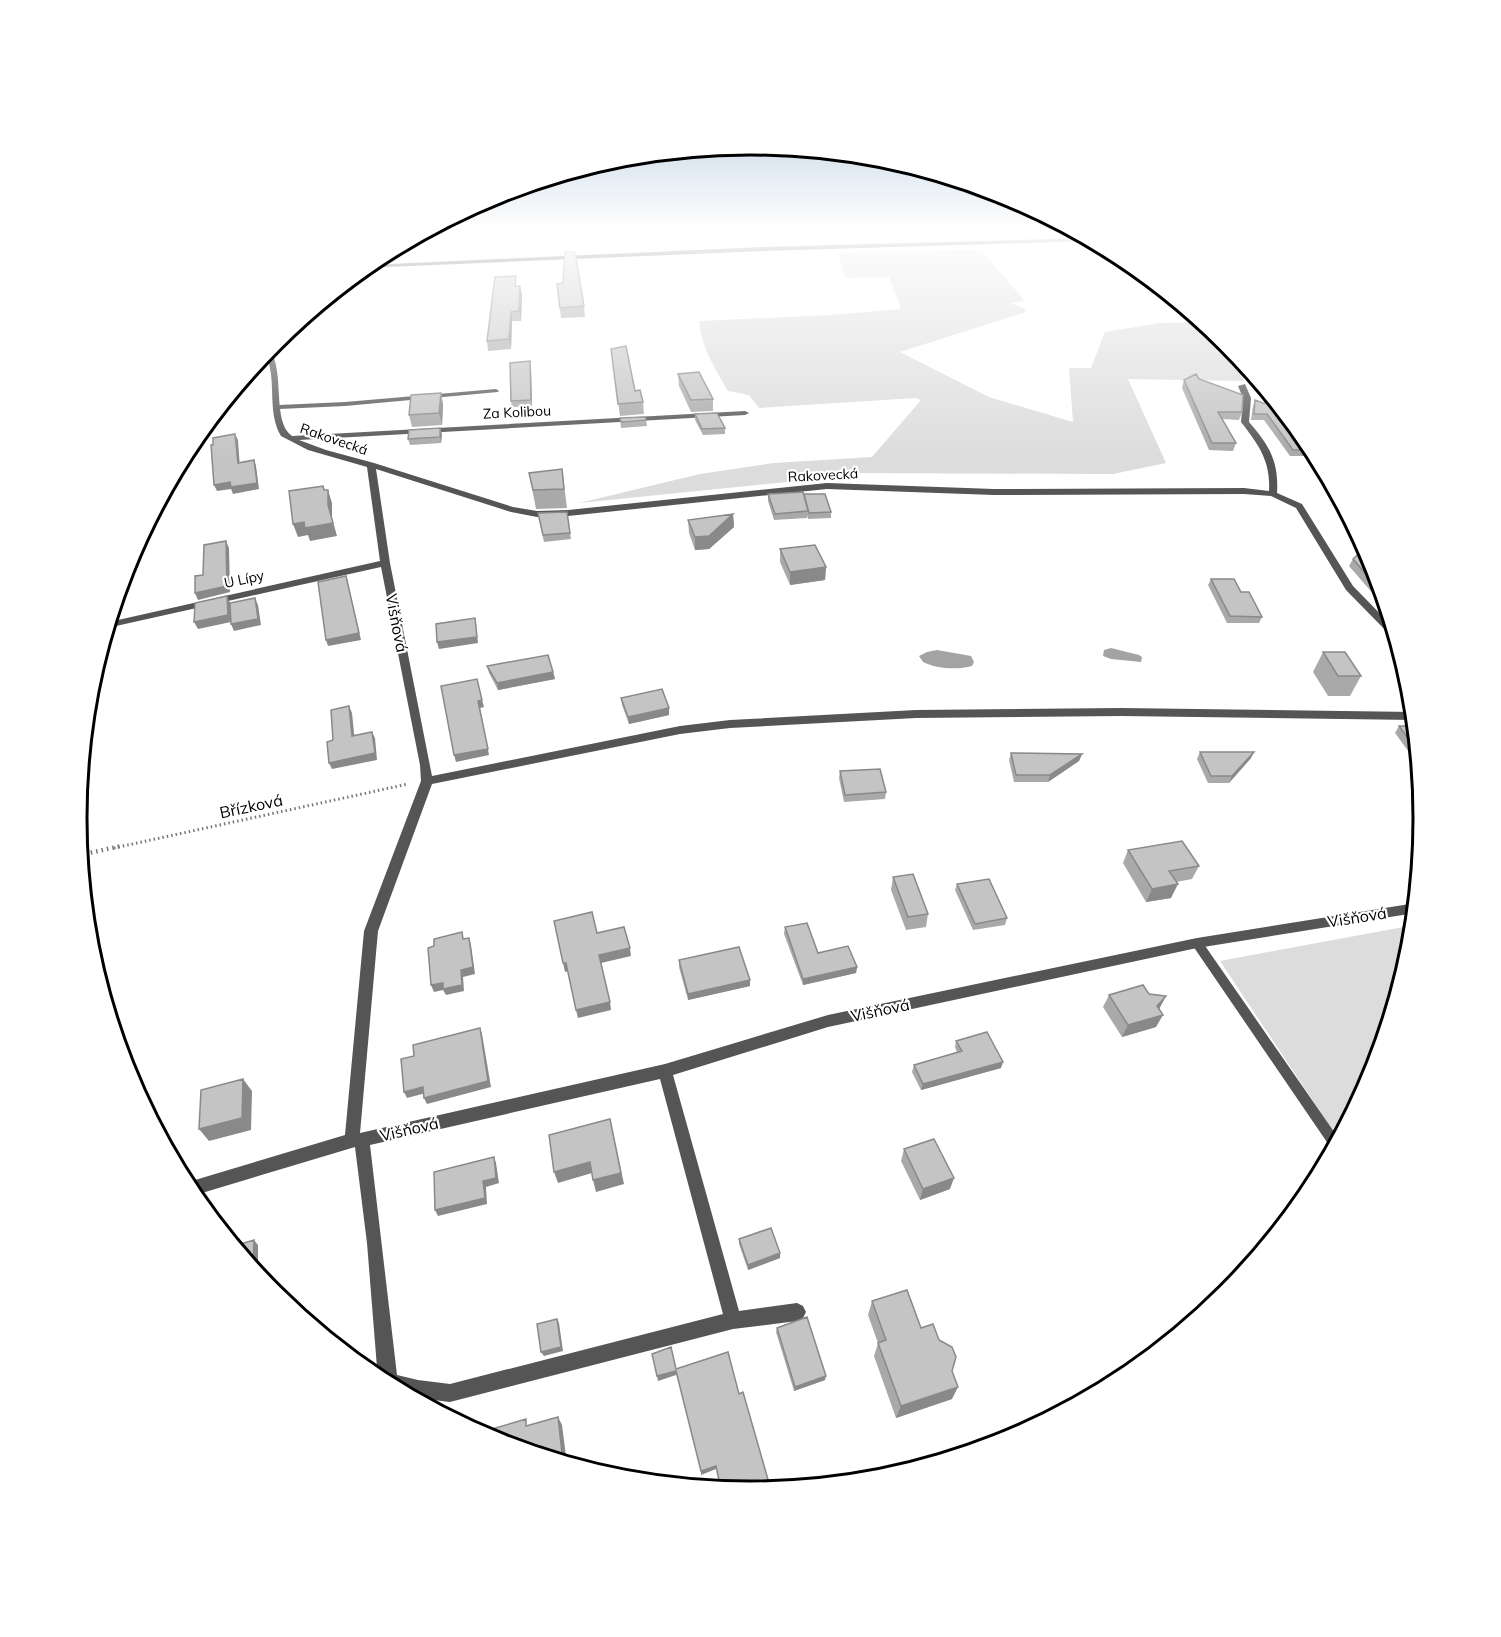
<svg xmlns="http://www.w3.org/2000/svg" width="1501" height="1637" viewBox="0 0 1501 1637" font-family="Mulish,sans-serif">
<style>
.green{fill:#dcdcdc}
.water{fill:#a3a3a3}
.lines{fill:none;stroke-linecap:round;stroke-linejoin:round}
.path-far1{stroke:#777;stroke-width:3;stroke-dasharray:1.5 3;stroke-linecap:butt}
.path{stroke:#777;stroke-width:4.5;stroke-dasharray:1.5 4;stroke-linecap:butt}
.service{fill:#555;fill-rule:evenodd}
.minor{fill:#555;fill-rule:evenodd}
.secondary{fill:#222;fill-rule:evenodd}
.wall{fill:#a9a9a9}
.shaded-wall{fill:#898989}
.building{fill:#c4c4c4;stroke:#898989;stroke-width:1.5}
.labels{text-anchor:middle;stroke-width:4.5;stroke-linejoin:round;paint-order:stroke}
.far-street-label{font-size:14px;fill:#000;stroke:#fff}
.street-label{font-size:16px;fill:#000;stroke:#fff}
.rim{fill:none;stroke:#000;stroke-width:3}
</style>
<rect width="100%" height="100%" fill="#fff"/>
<!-- green -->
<path class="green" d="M981 250 1025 301 1010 303 1024 308 1026 312 900 352 989 397 1073 422 1069 368H1091L1105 332 1160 323 1203 322 1227 342 1246 365 1240 369 1244 381 1128 379 1166 463 1113 474 857 473 853 478H827L579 503 700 474 774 463 872 457 921 400 915 398 759 408 749 395 728 391C715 369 701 346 699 321L831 315 901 309 889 277 845 278 838 253Z
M1414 925 1411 950 1373 1077 1339 1140 1220 961Z"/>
<!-- water -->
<path class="water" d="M1111 648 1139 655 1142 657 1141 662 1111 659 1103 656 1104 650Z
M937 650 971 656 974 662 972 666C957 670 937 669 923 662L919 656 927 652Z"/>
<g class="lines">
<!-- path-far1 -->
<path class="path-far1" d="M114 848 408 784"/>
<!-- path -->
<path class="path" d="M80 855 121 846"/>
<!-- service -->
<path class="service" d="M496 389 499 391 498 392 345 406 279 409 276 407 279 405 345 402Z
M1197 938 1201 940 1339 1139 1333 1151 1193 946 1191 943 1193 940Z"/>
<!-- minor -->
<path class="minor" d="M269 348C286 372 271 421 292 436L745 411 749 413 745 415 299 440 326 450 374 463 513 507 537 511 568 510 827 483 994 489 1244 488 1269 491C1271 461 1258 444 1241 422L1243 398 1238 386 1245 384 1251 398 1249 422C1269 445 1279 461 1277 493L1302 504 1353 586 1393 627 1397 638 1392 637 1346 590 1296 508 1271 496 1244 494 994 495 827 489 568 516 537 517 511 512 376 469 390 563 432 776 680 726 730 720 916 710 1121 708 1414 712V720L1121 716 916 718 730 728 680 734 432 784 378 931 360 1133 665 1064 828 1015 1197 938 1416 903 1415 913 1197 948 828 1027 673 1075 739 1311 797 1303 803 1306 806 1312 803 1318 797 1321 733 1329 450 1402 409 1397 378 1380 367 1243 355 1147 192 1196 185 1183 345 1135 364 931 421 781 420 765 381 567 107 628 109 622 380 561 367 467 308 450 281 436C266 411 278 379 265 353ZM660 1079 723 1314 450 1384 418 1380 397 1375 370 1145Z"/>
<!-- secondary -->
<path class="secondary" d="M1088 238 1093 241 763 251 364 268 368 265 763 247Z"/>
</g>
<!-- wall -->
<path class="wall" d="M557 284 584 306 585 317 561 318Z
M517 286H520L522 295 521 321H512L511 349 488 351 487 341Z
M611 349 635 391 643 402 644 414 620 416Z
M531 367 532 406 512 407 511 401Z
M678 374 713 399V411L691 412 679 386Z
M1199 379 1242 412 1239 420 1222 419 1236 443 1233 451 1209 450 1182 388 1184 380Z
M441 393 443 405 442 425 412 427 409 415Z
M1255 400 1263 403 1314 450 1311 456H1290L1264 420H1251L1253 406Z
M695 414 725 428V434L703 435 695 420Z
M620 418 646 420 647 426 621 428Z
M440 428 442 434 441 443 410 445 408 439Z
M562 469 567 508 536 509 529 473Z
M768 494 804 496 831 512V518L808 519 807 515V518L774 520 768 501Z
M567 512 571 539 544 542 539 519Z
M733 514 734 527 709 549 695 550 689 533 688 520Z
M780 549 826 567 825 580 790 585 780 562Z
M1353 559 1373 561 1386 604H1382L1349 566Z
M1211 579 1241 592 1262 617 1259 623H1227L1208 585Z
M1323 652 1361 676 1350 696H1328L1313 672Z
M487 666 553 672 555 679 498 690 489 673Z
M621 698 669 715 629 724 622 705Z
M1399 726H1415L1418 755H1411L1395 733Z
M1200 752 1251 758 1229 783H1208L1197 759Z
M1011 753 1082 754 1079 761 1048 782H1014L1009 760Z
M840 771 886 792 885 799 844 802 839 778Z
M1128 850 1199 866 1192 879 1176 882 1171 898 1146 902 1123 863Z
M893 877 928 914 926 927 906 930 891 890Z
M957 884 1007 918 1005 925 973 930 955 890Z
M785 927 818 953 857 967 856 973 803 985 784 934Z
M679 960 750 986 688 1000 679 967Z
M1149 994 1166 996 1159 1009 1156 1027 1122 1037 1103 1007 1109 995Z
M956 1041 1001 1068 921 1090 912 1072 914 1065 957 1052 955 1047Z
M904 1149 950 1189 920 1200 901 1161Z
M739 1239 780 1258 748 1270 739 1244Z
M872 1301 952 1371V1399L896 1418 874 1356 878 1343 868 1315Z
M777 1328 825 1380 794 1391 776 1332Z"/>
<!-- shaded-wall -->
<path class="shaded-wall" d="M520 286 522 295 521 321 519 311Z
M511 312 512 321 511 349 509 339Z
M530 361 531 367 532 406 531 400Z
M441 393 443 405 442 425 439 413Z
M440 428 442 434 441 443 440 437Z
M235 434 238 440 240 469 238 463Z
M254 460 256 466 259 489 233 494 231 489 217 491 214 485Z
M323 486 328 498V490L332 503V518L337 536 310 541 308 535 298 537 293 524 324 490Z
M733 514 734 527 709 549 695 550V537Z
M226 541 229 548 230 592 198 600 195 593Z
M826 567 825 580 790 585V572Z
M346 576 361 640 328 646 326 640Z
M227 596 230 603 231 622 198 629 194 622Z
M255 598 258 605 261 625 234 631 231 624Z
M475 618 478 643 439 649 437 642Z
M553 672 555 679 498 690 497 683Z
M482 700 484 707 480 708 489 755 456 762 454 755 478 701Z
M349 706 352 713 355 743 352 736Z
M669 708V715L629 724 628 717Z
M372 732 375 738 377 760 332 769 329 763Z
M1254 752 1251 758 1229 783 1232 776Z
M1082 754 1079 761 1048 782 1050 775Z
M1178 884 1171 898 1146 902 1152 889Z
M469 938 471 945 475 974 463 977 464 991 446 995 443 990 434 992 431 985Z
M630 948 631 956 601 963 599 955Z
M563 963H566L568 971 565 972Z
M857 967 856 973 803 985V979Z
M750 980V986L688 1000V994Z
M1166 996 1159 1009 1163 1015 1156 1027 1122 1037 1128 1025 1157 1006Z
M610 1002 611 1010 578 1018 576 1010Z
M480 1028 482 1034 491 1087 427 1104 424 1098Z
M1003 1062 1001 1068 921 1090 923 1084Z
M243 1079 252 1091 251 1130 209 1141 199 1129Z
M423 1087 426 1093 407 1098 404 1092Z
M610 1119 624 1184 596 1192 593 1180Z
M494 1157 496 1163 499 1183 486 1187 487 1204 438 1216 435 1210 483 1181Z
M590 1162 592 1173 558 1183 554 1172Z
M954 1178 950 1189 920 1200 923 1189Z
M254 1240 258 1245V1270L254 1271 250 1266Z
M780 1253V1258L748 1270V1265Z
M557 1319 559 1323 563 1351 544 1356 541 1352Z
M676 1371V1375L658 1381 657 1376Z
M826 1376 825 1380 794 1391 795 1387Z
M958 1387 952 1399 896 1418 901 1406Z
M558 1417 562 1425 567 1464 563 1463Z
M716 1466V1469L701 1475V1471Z"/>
<!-- building -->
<path class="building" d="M565 252H575L584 306 560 308 557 284 563 283Z
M516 276 515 286H520L519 311 511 312 509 339 487 341 495 277Z
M626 346 635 391 640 390 643 402 618 404 611 349Z
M530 361 531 400 511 401 510 363Z
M699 372 713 399 691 400 678 374Z
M1196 374 1199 379 1243 395 1242 412H1218L1236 443H1212L1184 380Z
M441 393 439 413 409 415 411 395Z
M1255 400 1263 403 1278 404 1309 442 1314 450H1293L1267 414H1254Z
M717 413 725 428 702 429 695 414Z
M645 417 646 420 621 422 620 418Z
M440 428V437L408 439 409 430Z
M235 434 238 463 254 460 257 483 231 487 230 482 214 485 211 445H213V438Z
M562 469 564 489 533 490 529 473Z
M323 486 324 490H328V505L333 523 305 528 304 522 293 524 289 491Z
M803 492 808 511 775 514 768 494Z
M804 494H825L831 512 809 513Z
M567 512 570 533 543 535 538 513Z
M733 514 709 536 695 537 688 520Z
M226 541 227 586 195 593V576L203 575 204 545Z
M815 545 826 567 790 572 780 549Z
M1365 548 1368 551 1373 561 1384 595 1353 559Z
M346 576 359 633 326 640 318 582Z
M1211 579H1234L1241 592H1249L1262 617 1230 616Z
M227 596 228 615 194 622 195 603Z
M255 598 258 619 231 624 230 603Z
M475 618 477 637 437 642 436 624Z
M1323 652H1345L1361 676H1338Z
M548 655 553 672 497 683 487 666Z
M477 679 482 700 478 701 488 749 454 755 441 686Z
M662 689 669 708 628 717 621 698Z
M349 706 352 736 372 732 375 753 329 763 327 742 333 740 331 710Z
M1399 726H1415L1418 748H1415Z
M1200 752H1254L1232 776H1211Z
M1011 753 1082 754 1050 775H1016Z
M880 769 886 792 845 795 840 771Z
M1182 841 1199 866 1169 871 1178 884 1152 889 1128 850Z
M913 874 928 914 908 917 893 877Z
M989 879 1007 918 975 924 957 884Z
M592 912 597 933 624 927 630 948 599 955 610 1002 576 1010 566 963H563L554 921Z
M807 923 818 953 848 946 857 967 803 979 785 927Z
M462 932 463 939 469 938 473 967 461 970 462 985 443 989V983L431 985 428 948 434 946V939Z
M739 947 750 980 688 994 679 960Z
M1143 985 1149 994 1166 996 1157 1006 1163 1015 1128 1025 1109 995Z
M480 1028 488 1081 424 1098 423 1087 404 1092 401 1059 414 1056 413 1045Z
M987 1032 1003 1062 923 1084 914 1065 962 1051 956 1041Z
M243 1079 242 1118 199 1129 201 1090Z
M610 1119 621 1173 593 1180 590 1162 554 1172 549 1135Z
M934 1139 954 1178 923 1189 904 1149Z
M494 1157 496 1178 483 1181 485 1198 435 1210 434 1172Z
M771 1228 780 1253 748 1265 739 1239Z
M254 1240 253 1265 250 1266 234 1246Z
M907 1290 921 1328 933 1324 939 1340 952 1347 956 1357 952 1371 958 1387 901 1406 878 1343 886 1340 872 1301Z
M807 1317 826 1376 795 1387 777 1328Z
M557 1319 561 1347 541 1352 537 1324Z
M671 1347 676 1369 728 1352 739 1394 743 1392 771 1490 750 1492 721 1490 716 1466 701 1471 676 1371 657 1376 652 1354Z
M558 1417 563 1463 492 1441 482 1436V1432L526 1419V1426Z"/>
<!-- sky -->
<linearGradient id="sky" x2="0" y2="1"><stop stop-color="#8cadcc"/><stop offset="0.5" stop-color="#fff"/><stop offset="1" stop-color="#fff" stop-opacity="0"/></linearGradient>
<rect width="1501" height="457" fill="url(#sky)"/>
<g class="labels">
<!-- far-street labels -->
<g class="far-street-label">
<text transform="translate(517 412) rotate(-3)" y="5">Za Kolibou</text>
<text transform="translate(334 439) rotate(19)" y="5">Rakovecká</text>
<text transform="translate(823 475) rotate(-3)" y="5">Rakovecká</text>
<text transform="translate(244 579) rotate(-12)" y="5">U Lípy</text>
</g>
<!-- street labels -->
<g class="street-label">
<text transform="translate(397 623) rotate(79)" y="6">Višňová</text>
<text transform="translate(251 806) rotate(-12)" y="6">Břízková</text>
<text transform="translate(1357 917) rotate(-9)" y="6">Višňová</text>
<text transform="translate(880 1010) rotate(-12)" y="6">Višňová</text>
<text transform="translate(409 1129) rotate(-13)" y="6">Višňová</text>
</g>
</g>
<!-- crop -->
<path d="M0 0H1501V1637H0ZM87 818a663 663 0 1 1 1326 0a663 663 0 1 1-1326 0Z" fill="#fff" fill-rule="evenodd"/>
<path class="rim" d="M87 818a663 663 0 1 1 1326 0a663 663 0 1 1-1326 0Z"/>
</svg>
